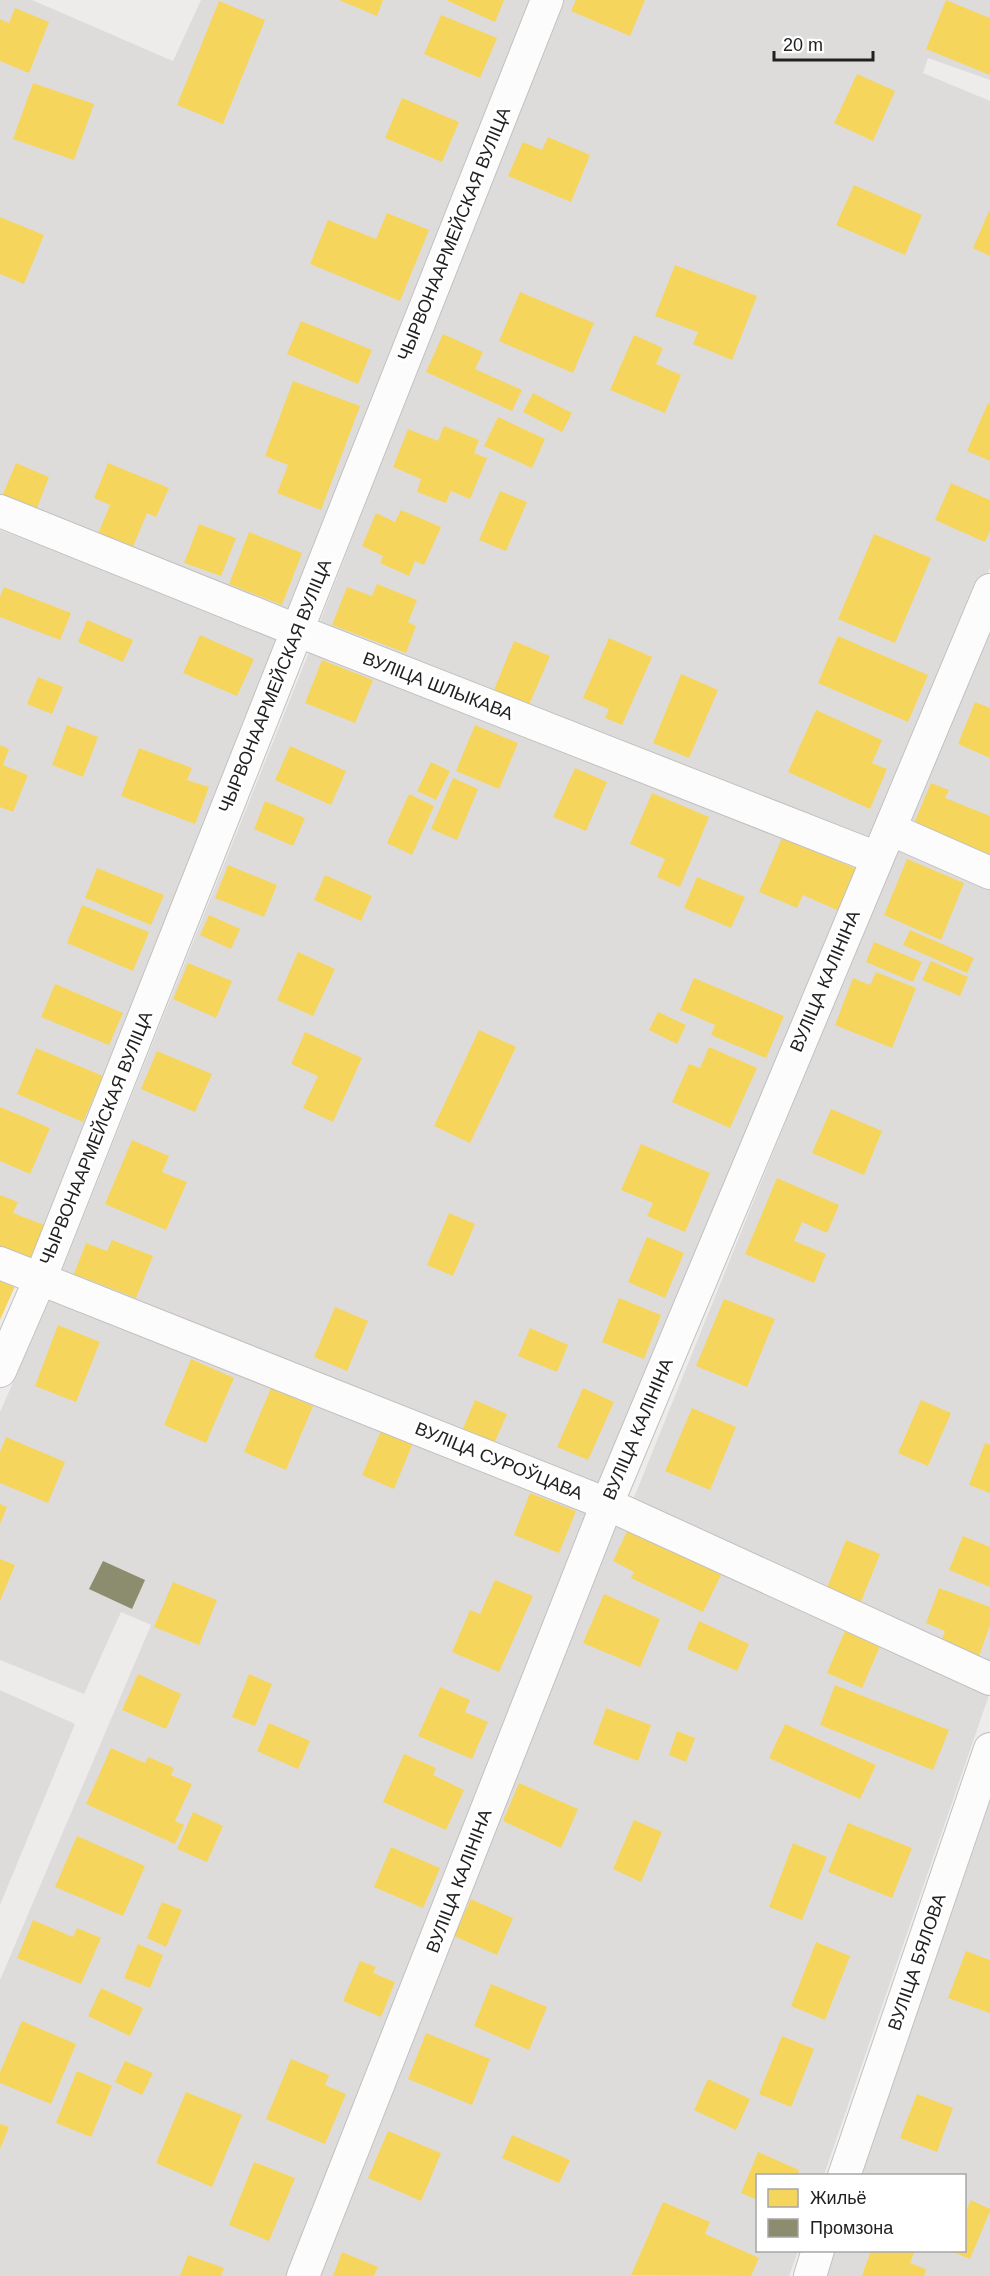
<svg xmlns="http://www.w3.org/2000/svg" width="990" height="2276" viewBox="0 0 990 2276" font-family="Arial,sans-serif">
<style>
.residential{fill:#dedcdb}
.homes{fill:#f6d55c}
.industry{fill:#8c8c6e}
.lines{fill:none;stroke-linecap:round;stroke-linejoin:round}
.minor-casing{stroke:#c2c1c0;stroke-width:34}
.minor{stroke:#fcfcfc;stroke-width:32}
.labels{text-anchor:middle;stroke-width:6;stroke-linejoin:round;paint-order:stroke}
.street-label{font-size:18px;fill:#212121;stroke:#fff}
</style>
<rect width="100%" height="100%" fill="#eeecea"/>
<!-- residential -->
<path class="residential" d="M0 0H32L173 61 201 0H535L292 620 0 502Z
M560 0H990V80L928 58 923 73 990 101V568L873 845 318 627Z
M0 530 285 637 33 1266 0 1254Z
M990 624V866L904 829Z
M311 647 868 863 600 1494 60 1275Z
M898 843 990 883V1674L631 1505Z
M52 1294 591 1503 289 2276H0V1980L151 1625 121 1612 84 1694 0 1660V1412Z
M617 1515 990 1692 824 2175 758 2176V2250L798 2251 789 2276H316Z
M0 1690 75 1724 0 1905Z
M990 1801V2276H826L835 2251 964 2250V2176L861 2175Z"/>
<!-- homes -->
<path class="homes" d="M339 0H383L377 16Z
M446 0H504L495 22Z
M576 0H645L630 36 571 11Z
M946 0 990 18V75L926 49Z
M219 1 265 20 223 124 177 105Z
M15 8 49 22 29 73 0 61V19L9 23Z
M441 15 497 38 480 78 424 54Z
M857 74 895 91 873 141 834 123Z
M33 83 94 104 74 160 13 139Z
M402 98 459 122 442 162 385 138Z
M548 137 590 155 571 202 508 176 523 142 542 150Z
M854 185 922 215 905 255 836 225Z
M990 209V256L973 248Z
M387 213 429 230 400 301 310 264 328 220 376 239Z
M0 217 44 235 24 284 0 274Z
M675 265 757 296 732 360 693 344 698 332 655 316Z
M520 292 594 323 573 373 499 341Z
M301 321 372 350 358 384 287 354Z
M443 334 483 352 475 369 522 390 512 411 426 372Z
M634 335 663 348 656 364 681 375 665 413 610 390Z
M293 381 360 406 321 510 277 493 288 465 265 456Z
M533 393 572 413 562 432 523 412Z
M988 403 990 404V461L967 451Z
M498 417 545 439 532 468 484 446Z
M444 426 479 440 474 453 487 458 470 499 451 491 446 503 417 492 421 479 393 467 408 429 438 441Z
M16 463 49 477 35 513 1 499Z
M108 463 169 488 156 517 147 513 132 549 98 534 110 505 94 498Z
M951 483 990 500V531L985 542 935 520Z
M500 491 527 502 506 551 479 540Z
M401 510 441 527 424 565 415 561 409 576 380 563 383 556 362 546 376 513 395 522Z
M199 524 236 538 221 576 184 563Z
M249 532 302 553 282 605 229 584Z
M874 534 931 558 895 643 838 619Z
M377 584 417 600 408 622 416 626 406 653 332 625 347 587 372 596Z
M4 587 71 613 60 640 0 617V597Z
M87 620 133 640 123 662 78 642Z
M200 635 254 659 237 696 183 673Z
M838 636 928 675 908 722 818 683Z
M609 638 652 657 622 725 605 718 609 709 583 698Z
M514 641 550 656 529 705 494 690Z
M322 660 373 680 355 723 305 703Z
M681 674 718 690 689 758 653 743Z
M38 677 63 687 52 714 27 704Z
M975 702 990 708V758L958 744Z
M816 710 882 740 872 763 887 769 870 809 788 772Z
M67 725 98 737 83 777 52 765Z
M475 725 518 743 499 789 456 771Z
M0 745 9 749 3 765 28 775 13 812 0 807Z
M290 746 346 771 331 805 275 780Z
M139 748 192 768 187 780 209 787 195 824 121 796Z
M431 762 450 771 436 800 417 791Z
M575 768 607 782 586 831 553 817Z
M453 778 478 789 457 840 431 829Z
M931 783 949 790 945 798 990 816V861L912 828Z
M652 793 709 817 680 887 657 877 665 859 630 844Z
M409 794 434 806 412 855 387 843Z
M265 801 305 818 293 846 254 829Z
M782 838 857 869 839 911 803 895 797 908 759 892Z
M907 859 964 883 941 940 884 915Z
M228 865 277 885 264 917 215 898Z
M97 868 164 895 151 925 85 898Z
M325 875 372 896 361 921 314 900Z
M697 877 745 897 731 928 684 908Z
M82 905 149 932 133 971 67 943Z
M209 915 240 929 231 949 200 935Z
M910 930 974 958 967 973 903 945Z
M874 942 922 962 913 982 866 962Z
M298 952 335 969 313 1016 277 1000Z
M931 961 968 977 960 996 922 980Z
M188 963 232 981 216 1018 173 999Z
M876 972 916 988 892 1048 835 1025 853 978 870 985Z
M694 978 784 1016 766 1058 711 1035 715 1025 680 1010Z
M55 984 123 1013 109 1045 41 1017Z
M658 1012 686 1025 677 1044 649 1030Z
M479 1030 516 1047 470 1143 434 1126Z
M305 1032 362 1058 333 1122 303 1108 318 1076 291 1064Z
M709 1047 757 1068 730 1128 672 1102 689 1064 700 1068Z
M36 1048 103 1076 83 1122 17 1094Z
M157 1051 212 1074 195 1112 141 1089Z
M0 1107 50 1128 30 1174 0 1161Z
M831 1109 882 1131 864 1175 812 1153Z
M132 1140 169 1156 162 1172 187 1182 166 1230 105 1204Z
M641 1144 710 1173 685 1232 647 1216 653 1203 621 1190Z
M777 1178 839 1205 827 1233 802 1222 794 1241 826 1254 814 1283 745 1254Z
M0 1195 18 1202 13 1213 44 1225 30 1260 0 1247Z
M449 1213 475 1224 453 1276 427 1265Z
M647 1237 684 1253 665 1298 628 1282Z
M112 1240 153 1256 136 1298 74 1274 86 1243 107 1251Z
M0 1280 15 1286 0 1320Z
M619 1298 661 1315 644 1359 602 1342Z
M724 1299 775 1319 747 1387 696 1366Z
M335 1307 368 1321 347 1371 314 1357Z
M58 1325 100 1342 76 1402 35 1386Z
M530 1328 568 1345 557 1372 518 1356Z
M191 1359 234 1378 206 1443 164 1425Z
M271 1388 313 1406 286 1470 244 1452Z
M583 1388 614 1402 588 1460 557 1447Z
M475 1400 507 1414 494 1444 462 1431Z
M921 1400 951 1413 928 1466 898 1453Z
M692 1408 736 1427 710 1490 665 1471Z
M383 1426 414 1440 394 1489 362 1475Z
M6 1437 65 1462 48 1503 0 1483V1452Z
M985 1443 990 1445V1493L969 1485Z
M530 1493 576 1511 559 1553 514 1535Z
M0 1504 7 1507 0 1524Z
M629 1527 723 1571 703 1612 631 1578 634 1572 613 1561Z
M963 1536 990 1547V1587L949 1570Z
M846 1540 880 1554 860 1604 826 1590Z
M0 1559 15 1565 0 1601Z
M495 1580 533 1596 499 1672 452 1652 470 1610 480 1614Z
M173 1582 217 1600 199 1645 154 1627Z
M939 1588 990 1607V1625L979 1656 941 1641 945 1631 926 1623Z
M604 1594 660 1619 640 1667 583 1643Z
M699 1621 749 1644 737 1671 687 1649Z
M845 1631 880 1646 862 1688 827 1673Z
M138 1674 181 1694 166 1729 122 1710Z
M249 1674 272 1684 255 1726 232 1717Z
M835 1685 949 1730 933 1770 820 1725Z
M440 1687 470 1700 465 1712 488 1722 472 1759 418 1736Z
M606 1708 651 1725 638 1761 593 1744Z
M269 1723 310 1741 298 1769 257 1751Z
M785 1724 876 1765 860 1799 769 1758Z
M677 1731 695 1738 686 1762 669 1755Z
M111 1748 145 1763 148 1757 174 1768 171 1775 192 1784 175 1821 184 1825 175 1844 86 1804Z
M404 1754 436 1768 433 1775 464 1790 446 1830 383 1802Z
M519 1783 578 1809 561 1848 503 1821Z
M193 1812 223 1826 207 1862 177 1849Z
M634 1820 662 1832 641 1882 613 1869Z
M848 1823 912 1848 892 1898 828 1872Z
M77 1836 145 1866 123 1916 55 1887Z
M793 1843 827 1857 802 1920 769 1907Z
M391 1847 440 1868 423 1908 374 1887Z
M471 1899 513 1918 497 1955 454 1936Z
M162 1902 182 1910 166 1947 147 1938Z
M33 1920 73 1937 77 1928 101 1938 81 1984 17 1958Z
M816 1942 850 1956 825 2020 791 2006Z
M138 1944 163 1955 150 1988 124 1978Z
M966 1951 990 1960V2013L948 1998Z
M360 1961 376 1967 373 1973 395 1982 381 2017 343 2001Z
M491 1984 547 2007 529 2050 474 2026Z
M101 1988 143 2008 130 2036 88 2016Z
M22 2021 76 2044 51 2104 0 2083V2072Z
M426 2033 490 2059 472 2105 408 2079Z
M782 2036 814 2049 791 2107 759 2094Z
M291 2059 329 2075 325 2085 346 2094 325 2144 266 2119Z
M125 2061 153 2073 142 2095 115 2082Z
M77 2071 112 2086 91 2137 56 2123Z
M708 2079 750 2099 736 2130 694 2110Z
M186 2092 242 2115 212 2187 156 2163Z
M917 2094 953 2108 937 2152 900 2138Z
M0 2124 9 2127 0 2149Z
M388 2131 441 2153 421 2201 368 2178Z
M512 2135 570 2160 559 2183 502 2158Z
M758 2152 799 2170 797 2176H758V2200L741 2193Z
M254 2162 295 2178 269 2241 229 2225Z
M971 2200 990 2209V2211L970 2259 950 2251 964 2250V2215Z
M663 2202 710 2222 705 2234 759 2258 751 2276 631 2275Z
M871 2250H915L910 2263 926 2269 924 2276H862Z
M342 2252 378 2267 374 2276H333Z
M188 2255 224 2268 221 2276H180Z"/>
<!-- industry -->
<path class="industry" d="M103 1561 145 1580 132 1609 89 1589Z"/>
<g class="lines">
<defs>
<path id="minor" d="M0 511 296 630 877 858
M890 829 990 873
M0 1263 607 1504 990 1679
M0 1371 41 1277 547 0
M844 2176 990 1749
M303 2276 607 1504 990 590
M810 2276 818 2250"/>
</defs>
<!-- minor casing -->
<use href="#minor" class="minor-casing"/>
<!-- minor -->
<use href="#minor" class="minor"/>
</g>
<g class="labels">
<!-- street labels -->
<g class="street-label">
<text transform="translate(454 234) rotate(-68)" y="6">ЧЫРВОНААРМЕЙСКАЯ ВУЛІЦА</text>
<text transform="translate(275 686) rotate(-68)" y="6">ЧЫРВОНААРМЕЙСКАЯ ВУЛІЦА</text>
<text transform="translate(438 686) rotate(21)" y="6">ВУЛІЦА ШЛЫКАВА</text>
<text transform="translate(825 981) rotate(-67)" y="6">ВУЛІЦА КАЛІНІНА</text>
<text transform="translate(96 1138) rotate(-68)" y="6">ЧЫРВОНААРМЕЙСКАЯ ВУЛІЦА</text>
<text transform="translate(638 1429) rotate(-67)" y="6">ВУЛІЦА КАЛІНІНА</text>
<text transform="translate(499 1461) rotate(22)" y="6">ВУЛІЦА СУРОЎЦАВА</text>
<text transform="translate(459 1881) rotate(-69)" y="6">ВУЛІЦА КАЛІНІНА</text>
<text transform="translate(917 1962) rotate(-71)" y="6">ВУЛІЦА БЯЛОВА</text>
</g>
</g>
<!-- legend -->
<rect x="756" y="2174" width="210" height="78" fill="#ffffff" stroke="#a6a6a6" stroke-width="1.5"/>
<rect x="768" y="2189" width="30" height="18" fill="#f6d55c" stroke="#a6a6a6" stroke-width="1.5"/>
<text x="810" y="2204" font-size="18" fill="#212121">Жильё</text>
<rect x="768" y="2219" width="30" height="18" fill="#8c8c6e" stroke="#a6a6a6" stroke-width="1.5"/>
<text x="810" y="2234" font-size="18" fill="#212121">Промзона</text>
<!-- scale -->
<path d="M774 51v9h99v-9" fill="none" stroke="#212121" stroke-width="3"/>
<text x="783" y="51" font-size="18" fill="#212121" stroke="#ffffff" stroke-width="4.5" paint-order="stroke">20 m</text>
</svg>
